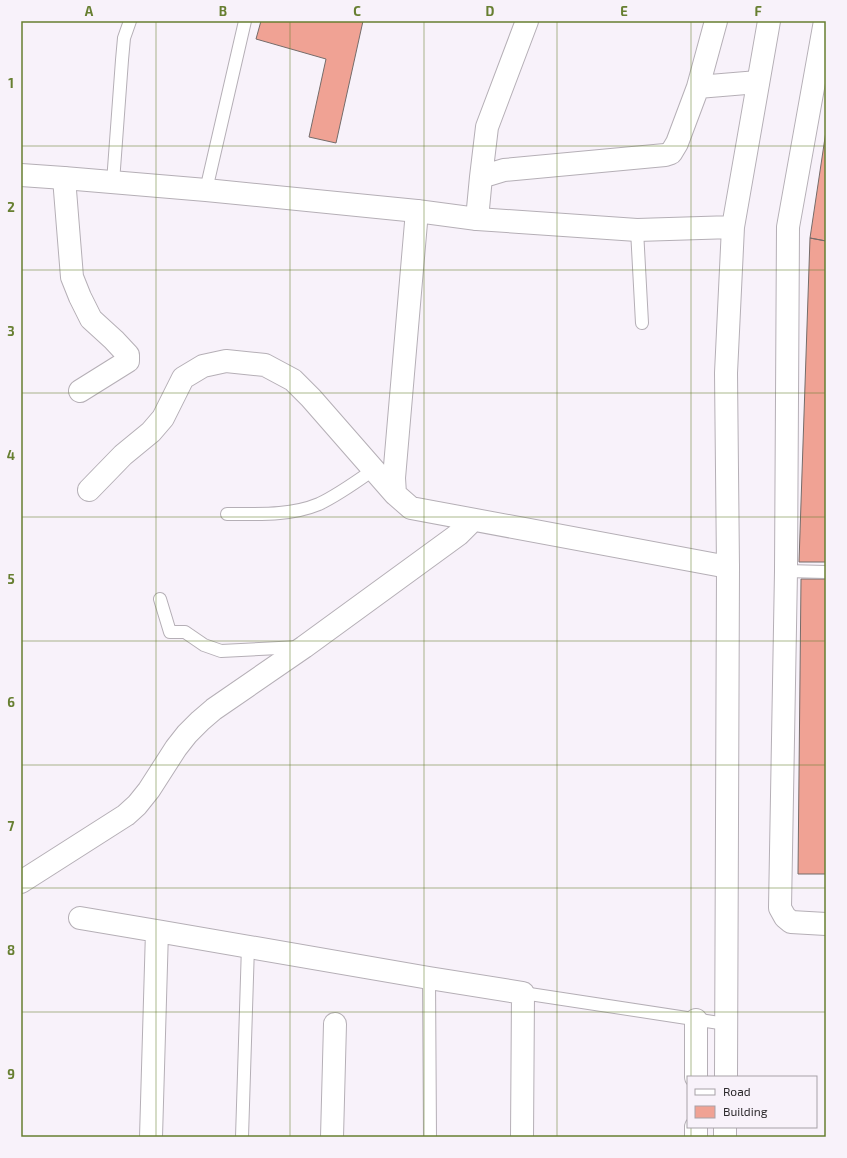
<svg xmlns="http://www.w3.org/2000/svg" width="847" height="1158" viewBox="0 0 847 1158" font-family="'Exo 2',sans-serif">
<style>
.building{fill:#f0a294;stroke:#756c6a}
.lines{fill:none;stroke-linecap:round;stroke-linejoin:round}
.service-casing{stroke:#b5afb6;stroke-width:14}
.minor-casing{stroke:#b5afb6;stroke-width:24}
.tertiary-casing{stroke:#b5afb6;stroke-width:24}
.service{stroke:#fff;stroke-width:12}
.minor{stroke:#fff;stroke-width:22}
.tertiary{stroke:#fff;stroke-width:22}
.grid{fill:none;stroke:#677f31;stroke-width:1;stroke-opacity:0.55}
.neatline{fill:none;stroke:#677f31;stroke-width:1.5}
.grid-label{font-size:13px;text-anchor:middle;font-weight:bold;fill:#677f31}
</style>
<rect width="100%" height="100%" fill="#f8f2fa"/>
<!-- building -->
<path class="building" d="M261 21H363L336 143 309 137 326 59 256 39Z
M826 131V241L810 238Z
M810 238 826 241V562H799Z
M801 579H826V874H798Z"/>
<g class="lines">
<defs>
<path id="service" d="M113 182 122 60 124 38 130 21
M206 190 245 21
M637 230 642 323
M227 514C258 514 290 516 319 504 338 495 356 482 373 470
M786 571 826 572
M160 599 170 632H185L204 645 221 651 299 647
M429 978 430 1137
M523 993 726 1024
M242 1137 248 946"/>
<path id="minor" d="M825 21 788 227 786 571 780 908 785 917 791 922 826 924
M698 87 716 21
M481 177 504 170 665 155 671 153 677 143 698 87 758 82
M64 178 72 277 80 297 91 319 114 340 128 355V361L80 391
M417 211 394 478 395 494 411 508 728 567
M477 219 481 177 487 127 527 21
M89 490 123 455 151 432 163 418 183 378 203 366 226 361 265 365 293 380 311 398 395 494
M21 882 126 815 137 805 149 790 176 748 187 734 200 721 214 709 304 647 459 534 473 520
M80 918 157 931
M696 1077V1020
M151 1137 157 931 429 978 523 993 522 1137
M332 1137 335 1024
M696 1137V1127"/>
<path id="tertiary" d="M21 175 64 178 206 190 417 211 477 219 637 230 733 227
M726 1077 728 567 726 373 733 227 769 21
M725 1137V1127"/>
</defs>
<!-- service casing -->
<use href="#service" class="service-casing"/>
<!-- minor casing -->
<use href="#minor" class="minor-casing"/>
<!-- tertiary casing -->
<use href="#tertiary" class="tertiary-casing"/>
<!-- service -->
<use href="#service" class="service"/>
<!-- minor -->
<use href="#minor" class="minor"/>
<!-- tertiary -->
<use href="#tertiary" class="tertiary"/>
</g>
<!-- grid -->
<path class="grid" d="M156 21V1137M290 21V1137M424 21V1137M557 21V1137M691 21V1077M21 146H826M21 270H826M21 393H826M21 517H826M21 641H826M21 765H826M21 888H826M21 1012H826M691 1127V1137"/>
<!-- border -->
<rect width="847" height="1158" fill="none" stroke="#f8f2fa" stroke-width="44"/>
<!-- legend -->
<rect x="687" y="1076" width="130" height="52" fill="#f8f2fa" stroke="#a7a2a8"/>
<rect x="695" y="1089" width="20" height="6" fill="#ffffff" stroke="#a7a2a8"/>
<text x="723" y="1096" font-size="12" fill="#2d2a2d">Road</text>
<rect x="695" y="1106" width="20" height="12" fill="#f0a294" stroke="#a7a2a8"/>
<text x="723" y="1116" font-size="12" fill="#2d2a2d">Building</text>
<rect x="22" y="22" width="803" height="1114" class="neatline"/>
<g class="grid-label">
<text x="89" y="16">A</text>
<text x="223" y="16">B</text>
<text x="357" y="16">C</text>
<text x="490" y="16">D</text>
<text x="624" y="16">E</text>
<text x="758" y="16">F</text>
<text x="11" y="88">1</text>
<text x="11" y="212">2</text>
<text x="11" y="336">3</text>
<text x="11" y="460">4</text>
<text x="11" y="584">5</text>
<text x="11" y="707">6</text>
<text x="11" y="831">7</text>
<text x="11" y="955">8</text>
<text x="11" y="1079">9</text>
</g>
</svg>
